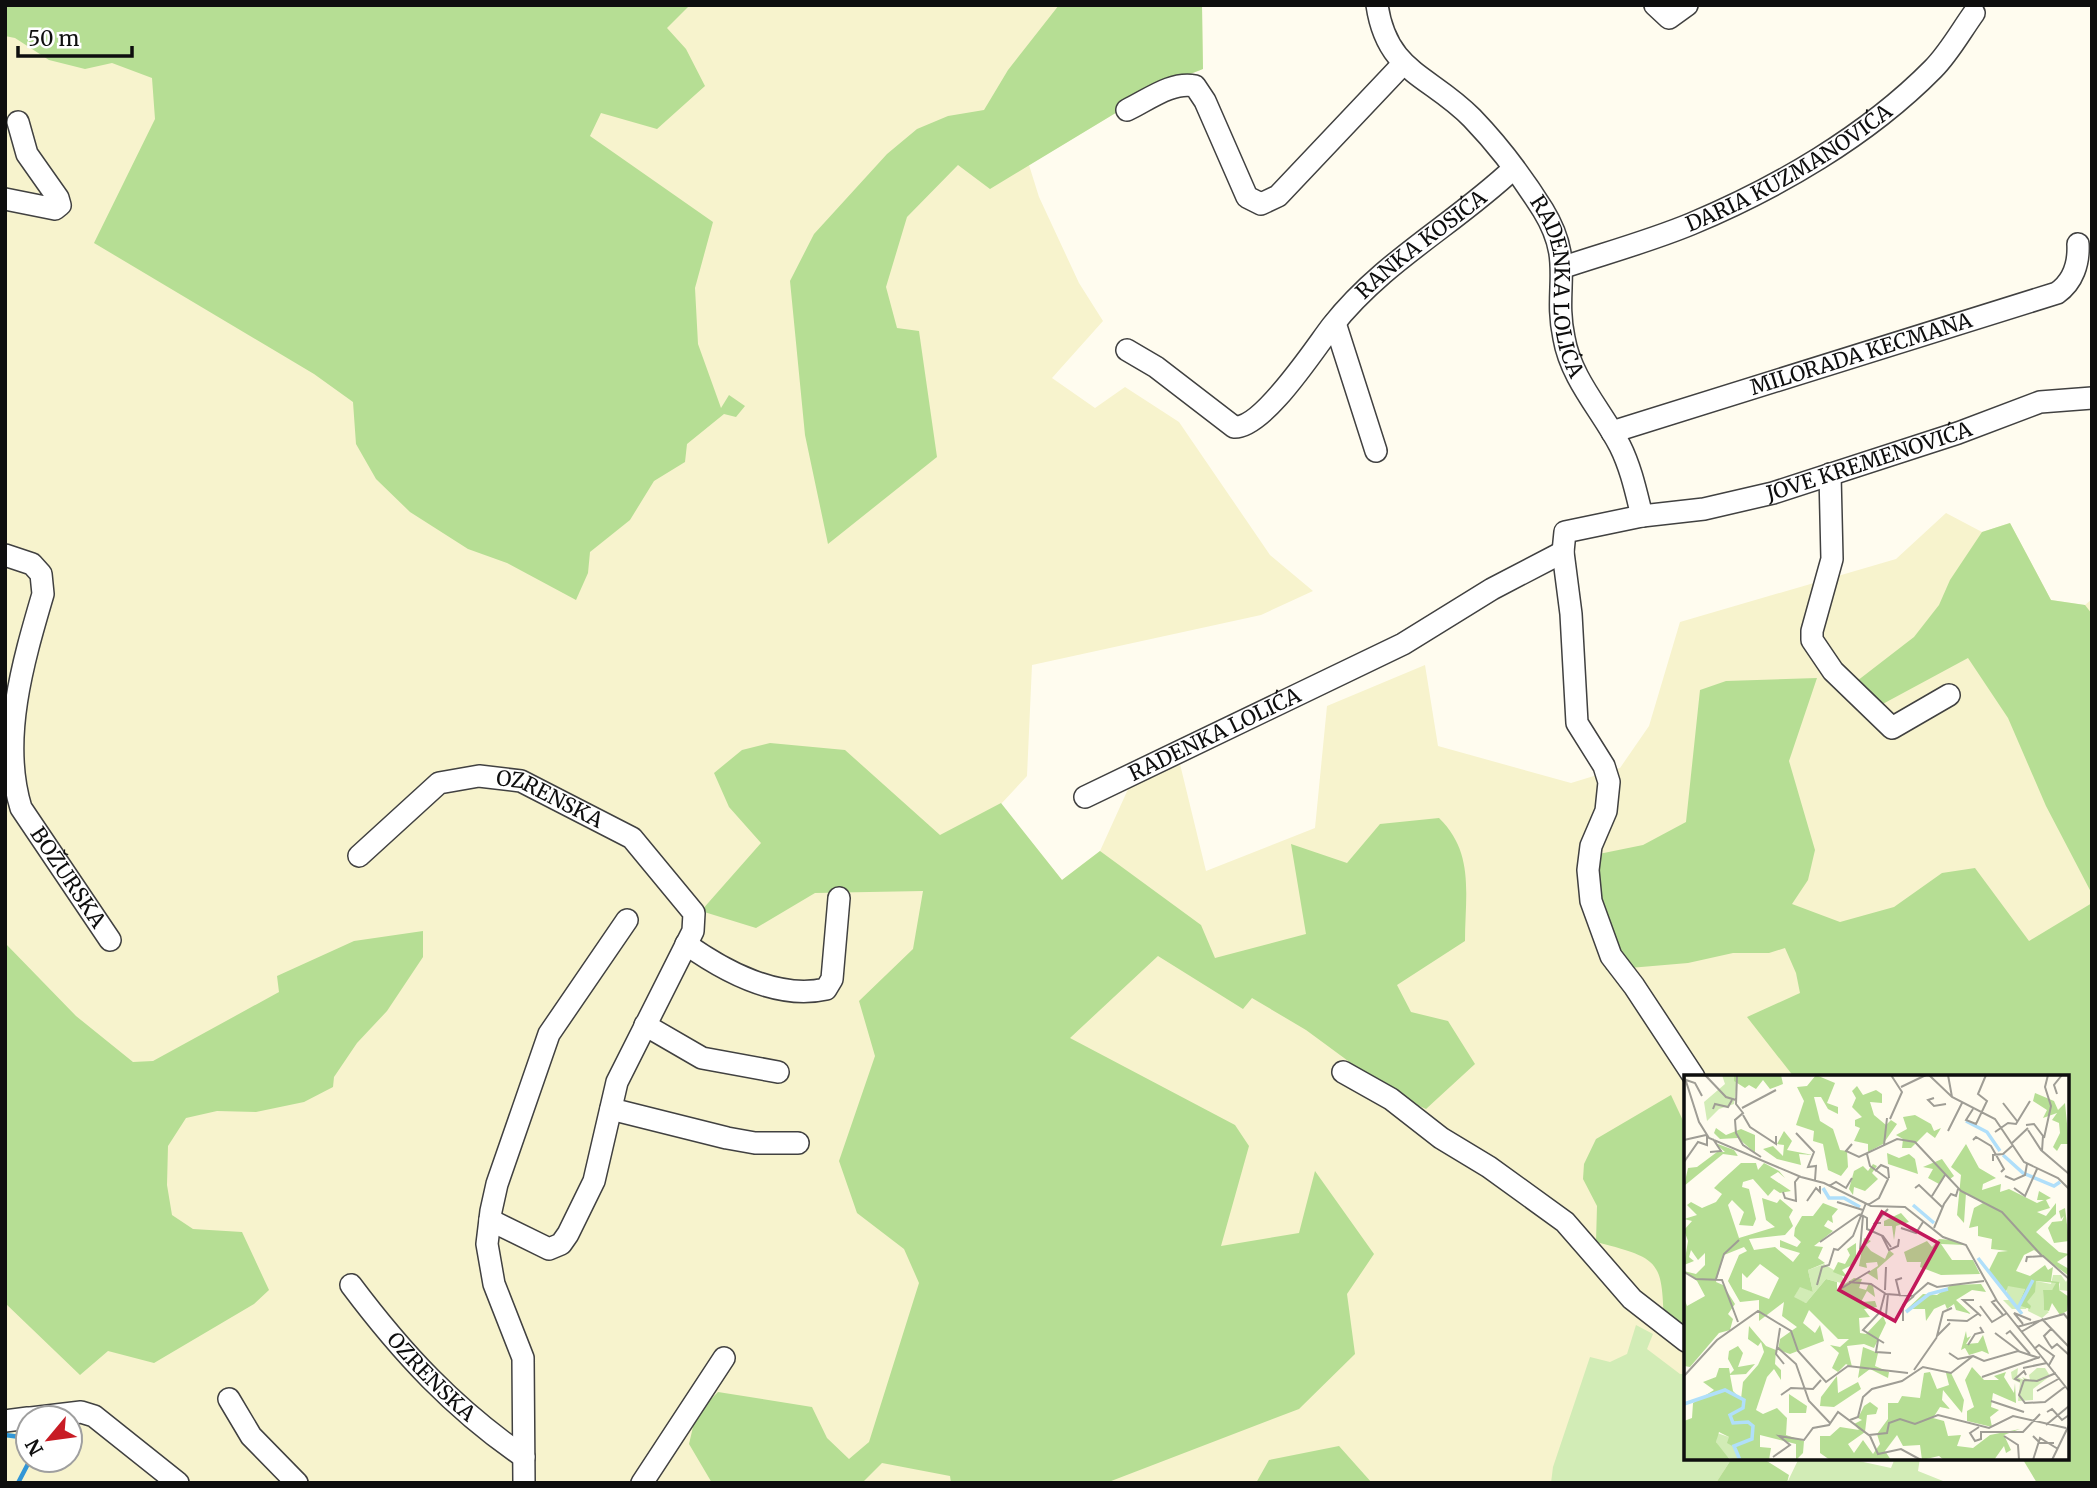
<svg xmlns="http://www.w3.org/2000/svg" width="2097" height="1488" viewBox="0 0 2097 1488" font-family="Merriweather,serif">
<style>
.farmland{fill:#f7f3cd;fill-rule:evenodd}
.green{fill:#d2ecb6}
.forest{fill:#b6de94}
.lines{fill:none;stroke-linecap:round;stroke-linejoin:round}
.stream{stroke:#3296d6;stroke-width:4.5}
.minor-casing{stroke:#414141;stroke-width:24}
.minor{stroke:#fff;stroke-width:21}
.labels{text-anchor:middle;stroke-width:7;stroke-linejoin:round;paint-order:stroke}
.street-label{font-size:21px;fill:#0e0e0e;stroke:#fff}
.inset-river{fill:none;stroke:#b0dffa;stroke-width:3.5}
.inset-road{fill:none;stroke:#9f9d95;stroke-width:2}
.view{fill:#c2185b;fill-opacity:0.15;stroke:#c2185b;stroke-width:3.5}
.inset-edge{fill:none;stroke:#0e0e0e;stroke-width:3.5}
</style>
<rect width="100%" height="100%" fill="#fffcef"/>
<!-- farmland -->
<path class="farmland" d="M5 5H1202L1203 69 1162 85 1029 165 1039 197 1079 283 1103 321 1052 378 1095 408 1125 387 1179 422 1270 555 1313 591 1261 615 1032 665 1027 776 1001 804 1062 880 1100 851 1129 787 1179 760 1206 871 1315 828 1327 706 1425 665 1438 746 1571 783 1620 768 1649 726 1680 622 1896 559 1946 513 1982 532 2010 523 2051 600 2085 605 2092 599V911L1784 1077H1686V1458H1724L1725 1483H5ZM28 1418H70V1460H28Z"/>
<!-- green -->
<path class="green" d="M1636 1325 1653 1334 1647 1349 1680 1374H1686V1458H1732L1716 1483H1551L1553 1467 1590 1357 1610 1362 1627 1354Z
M1799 1458H1845L1891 1468 1895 1458H1920L1918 1471 1948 1483H1787Z"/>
<!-- forest -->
<path class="forest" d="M5 5H690L667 28 686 49 705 86 657 129 601 113 590 136 713 222 695 288 698 344 721 408 729 395 745 406 736 417 724 414 687 444 685 462 654 481 630 520 590 552 588 573 576 600 507 563 468 549 410 512 376 479 356 444 353 402 314 374 94 243 155 119 152 78 112 63 85 69 49 60 15 38 5 36Z
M1059 5H1202L1203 69 1162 85 990 189 958 165 907 217 886 287 897 328 919 331 937 457 828 544 805 435 790 281 814 234 887 154 917 129 948 116 984 110 1008 70Z
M2010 523 2051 600 2085 605 2092 614V894L2046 806 2008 718 1968 658 1879 706 1857 681 1914 637 1939 605 1950 580 1982 532Z
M1817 678 1789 761 1815 850 1808 880 1792 904 1840 922 1894 907 1942 873 1975 868 2029 941 2092 903V1483H2037L2022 1458H2067V1077H1794L1747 1017 1800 993 1796 973 1785 948 1769 953H1733L1688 963 1606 970 1595 918 1589 856 1643 845 1686 822 1700 690 1726 681Z
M770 743 845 750 940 835 1001 803 1062 880 1100 851 1201 925 1215 958 1306 934 1291 844 1347 863 1380 824 1439 818C1475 853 1465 895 1465 941L1397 985 1411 1012 1448 1021 1475 1064 1426 1109 1395 1095 1383 1082 1374 1080 1306 1030 1252 998 1243 1009 1158 956 1070 1038 1235 1125 1249 1146 1221 1246 1299 1233 1315 1171 1374 1254 1347 1294 1355 1354 1299 1409 1106 1483H951L950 1476 882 1463 862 1483H712L689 1444 696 1414 718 1392 812 1407 827 1438 849 1459 869 1442 919 1283 904 1249 857 1213 839 1161 875 1056 859 1001 913 949 923 891 815 893 756 928 701 911 761 843 729 807 714 773 742 750Z
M423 931V957L387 1011 357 1043 334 1077 333 1087 304 1102 256 1112 217 1111 186 1118 168 1146 167 1185 172 1215 193 1229 242 1232 269 1290 254 1304 154 1363 108 1351 80 1375 5 1303V943L76 1016 133 1062 153 1061 279 992 277 976 354 941Z
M1671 1095 1686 1127V1348L1664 1330C1662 1261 1663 1259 1596 1242L1597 1206 1583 1179 1584 1164 1596 1139Z
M1339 1446 1372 1483H1256L1269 1460Z
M1732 1458H1762L1789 1475 1787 1483H1716Z"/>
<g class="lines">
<!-- stream -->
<path class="stream" d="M5 1435 28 1438
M18 1483 30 1460"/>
<defs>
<g id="minor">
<path id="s1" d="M1377 5C1387 73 1430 75 1472 118 1498 145 1523 178 1543 210 1575 262 1553 287 1564 338 1571 379 1602 411 1620 446 1631 468 1636 492 1642 516"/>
<path d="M1655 5 1669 18 1687 5"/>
<path d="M1127 110C1148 100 1172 81 1195 86L1205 101 1247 197 1261 204 1278 196 1402 65"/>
<path d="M5 199 55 209 60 205 58 198 27 154 18 122"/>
<path id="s2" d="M1564 267C1606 253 1650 241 1691 224 1777 188 1867 136 1933 69 1949 53 1961 31 1974 13"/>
<path d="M1335 323 1376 451"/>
<path id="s3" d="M1127 350 1156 367 1234 427C1263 429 1315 348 1332 326 1383 261 1455 224 1513 169"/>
<path id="s4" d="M1612 432 2057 293C2073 282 2079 263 2078 244"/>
<path d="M1830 474 1832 559 1812 631V640L1833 671 1892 728 1949 695"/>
<path id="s5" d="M5 555 32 564 41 574 43 594C23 662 0 740 21 808L110 940"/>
<path id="s6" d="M1085 797 1403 644 1492 589 1563 552"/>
<path id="s7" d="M359 856 439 783 479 776 521 781 632 838 694 913 693 931 617 1082 594 1181 568 1234 561 1244 549 1249 490 1220"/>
<path d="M686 944C724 971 778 1000 826 989L832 979 839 898"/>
<path d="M645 1025 702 1058 778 1072"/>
<path d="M1343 1072 1391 1099 1441 1138 1489 1167 1565 1222 1632 1299 1686 1341"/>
<path id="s8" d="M1694 1077 1634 986 1611 956 1591 901 1588 870 1591 846 1606 811 1609 782 1604 766 1577 723 1571 614 1563 552 1565 532 1642 516 1704 509 1773 493 1958 433 2040 402 2092 398"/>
<path d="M611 1109 727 1138 755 1143H798"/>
<path id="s9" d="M351 1285C402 1353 454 1409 524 1457"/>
<path d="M229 1399 251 1436 297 1483"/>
<path d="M31 1418 81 1412 94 1416 178 1483"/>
<path d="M5 1421 28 1418"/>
<path d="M524 1483 523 1358 494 1284 487 1244 491 1211 497 1184 549 1034 627 920"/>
<path d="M642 1483 724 1358"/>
</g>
</defs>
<!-- minor casing -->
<use href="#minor" class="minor-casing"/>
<!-- minor -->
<use href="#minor" class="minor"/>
</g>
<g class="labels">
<!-- street labels -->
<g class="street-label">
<text dy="7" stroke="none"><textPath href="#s2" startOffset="247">DARIA KUZMANOVIĆA</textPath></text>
<text dy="7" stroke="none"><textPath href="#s3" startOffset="397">RANKA KOSIĆA</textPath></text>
<text dy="7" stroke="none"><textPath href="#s1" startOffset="348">RADENKA LOLIĆA</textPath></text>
<text dy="7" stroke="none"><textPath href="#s4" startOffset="261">MILORADA KECMANA</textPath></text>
<text dy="7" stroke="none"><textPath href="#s8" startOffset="900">JOVE KREMENOVIĆA</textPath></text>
<text dy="7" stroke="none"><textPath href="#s6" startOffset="144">RADENKA LOLIĆA</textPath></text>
<text dy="7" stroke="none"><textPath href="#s7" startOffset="224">OZRENSKA</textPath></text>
<text dy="7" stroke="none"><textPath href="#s5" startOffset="364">BOŽURSKA</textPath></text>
<text dy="7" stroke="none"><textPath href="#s9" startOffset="122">OZRENSKA</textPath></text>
</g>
</g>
<!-- overview -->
<g transform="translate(1684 1075)">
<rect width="385" height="385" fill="#fffcef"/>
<path d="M38 0H54L50 29 35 34 23 46 20 27 41 9ZM140 189 158 200 161 209 142 204 122 228 109 223 116 211 129 217 124 195ZM369 200H377L382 207 385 201V216L375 215 376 208 368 215H359L360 234 365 237 358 243 344 236 345 228 342 234H328L319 225H327L319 216 323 217V211L334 210 341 214 334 230 338 231 352 206 367 209ZM334 293 333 302 340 305 338 302 346 305 345 300 353 293H361L366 301 349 314V325L334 326 336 308 328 304 327 297ZM33 358 45 362 55 385 40 382 32 367Z" fill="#d2ecb6"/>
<path d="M50 0H97L99 9 86 14 79 5 72 14 65 10 61 13 50 6ZM132 0 151 8 143 28 154 32V39L144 34 137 22H130L136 46 149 54 156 75 163 76 164 92 157 101 144 95 139 69 129 66 130 56 112 50 120 26 113 12 123 11ZM173 11 179 20 192 15 198 19V28L186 27 190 40 202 50 207 45 213 49 199 69 184 77V69L170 66 176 53 171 51V45L178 42 168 32 172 23 168 16ZM351 18 370 26 374 35 381 28 385 69H377L373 76 369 72 376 58 375 48 368 45 373 38 359 43 363 35 349 26ZM231 40 247 49 250 56 257 53 251 63 243 57 227 73H218L219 64 212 60 223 54 219 42ZM32 53 42 60 57 54 71 60V78L54 63 36 64 30 58ZM100 56 108 66 103 75 129 80 115 79 117 90 93 84 79 74 89 71 99 81 100 70 93 69ZM31 68 50 75 54 81 39 79 0 111 4 93 13 92 33 77H41ZM282 69 295 93 312 103 299 109 298 115 317 109 316 117 325 114 353 128 360 125H353L355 116 367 123 362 125 366 133 353 137 362 141 372 128V139L352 157 375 177 385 179 373 187 385 194V201L350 175 340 180 332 196 346 201 361 190 364 195 369 192 367 206 375 207V215L385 222 383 236 376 240 368 228 365 236 360 235 359 215H368L372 208 352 206 351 217 343 227 347 231 346 234 334 230 341 214 324 211 322 217 304 197 314 177 324 176 307 174 308 164 294 161V151L285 153 290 133 299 128 282 118 280 148 273 140 277 100 267 92ZM203 78 215 83 225 79 231 84 234 99 204 89ZM258 84 270 101 266 104 262 100 255 109 244 103 249 94 239 92ZM72 88 74 95 80 88 95 96 101 103 94 97 86 102 107 116 96 118 90 114 84 121 69 104 59 107 58 112 65 114 72 144 69 151 55 150 60 137 48 125 44 130 55 163 91 152 82 145 78 123 93 128 96 124 109 135 105 142 109 151 101 160 65 164 70 175 91 172 109 187 116 178 96 172V165L113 172 117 167 110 161 111 153 118 141H129L139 128 154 134 148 141 149 148 144 145 140 151 149 156 130 171 139 172 134 183 141 188 124 195 129 217 116 212 110 222 122 228 142 204 153 207V214L170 203 178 204 175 213 182 215 185 208 189 210 191 222 183 216 177 227 191 226 193 232 180 234 186 242 175 243 176 258 182 259 199 241 202 248 190 273 180 269 163 271 168 292 162 289 154 297 148 293 155 278 146 270 156 272 165 264H154L125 235 119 248 131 258 136 250 140 266 106 279 94 275 96 264 113 252 98 241 100 227 75 246V225L56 227 44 206 55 180 63 176 60 172 40 180 32 207 39 210 51 229 44 239 49 244 46 255 35 258 6 292 0 291V223L3 231 21 221 13 206 0 196 12 199 21 190V178L14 185 7 175 5 182 10 186 0 190 4 166 0 155 8 146 0 144 13 140 3 130 7 127 18 133 32 127 38 119 30 113 36 107 57 88ZM76 189 95 203 85 224 58 214V198L63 203ZM189 89 193 91 188 98 194 104 181 116 170 112 169 120 165 114 170 96 179 91 184 96ZM381 133 385 166 370 168 364 153 368 147 378 146 380 141 377 144 375 136ZM217 138 225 147 212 151 210 165 208 151H200V146ZM180 163 187 166 182 170 187 176 201 184 205 175 210 179 193 194 194 205 183 198 194 191 193 187 182 188 183 193 175 191ZM255 164 269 165 282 170 257 169 268 185H289L296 199 257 200 236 192 237 187H223L220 177 243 166 248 172ZM172 168V188L158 195 164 203 149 197 154 187 161 189 166 180 163 174ZM297 209 302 217 288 215 272 225 287 239 272 235 270 229 263 234 261 229 250 234 242 246 241 234H223L239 219 253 220 267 210ZM65 251 82 271 92 275 91 289 97 295V305L90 294 83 302 72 335 79 339 93 333 103 343 102 360 120 366 119 378 112 385V369L76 360V372L87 373 85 385H55L50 372 47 379 50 372 43 368 45 362 35 357 32 367 46 385H0V346L8 343 9 328 30 315 19 307 32 302 35 293H45L46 299 50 295 44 284 45 276 54 271 59 278 54 292 71 289 62 299 46 300 49 316 57 324 59 307 74 290 80 277 77 267 74 271 64 264ZM282 256 283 263 287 261 282 269 294 268 299 260 305 279 298 276 285 280 281 273 277 275ZM179 272 194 278 191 291 205 297 204 303 186 294 174 303ZM288 292 300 305H315L310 301 322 297 320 302 330 318 331 308 332 328 309 318 307 332 315 335 306 342 308 352 283 346V336L290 332 281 305ZM246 297 253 314 265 310 262 298H267L280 325 278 338 259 315 258 325 266 334 256 332 249 343 260 346 264 361 277 360 273 371 289 373 306 360 336 354 320 360 327 375 322 378 320 371 310 385H260L255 381 238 385 236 370 219 371 213 360 201 376 207 385H146L136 378V361H146L156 352 175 355 170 349 178 345 174 343 180 331 186 327 194 333 192 339 183 340 181 357 164 369 170 378 179 365 189 379 196 369 193 359 204 344V328H214L218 321 236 323 240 298ZM153 301 154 318 174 307 177 314 150 332 136 331 137 322ZM105 319 123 331 122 338H105Z" fill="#b6de94" fill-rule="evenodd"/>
<path class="inset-river" d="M282 46 303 57 316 76M319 80 339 98 370 111 376 107M139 113 145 123H160L176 132M229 130 250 148M294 183 338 239M334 233 349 205M222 237 245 219 264 214M0 329 41 315 60 325 59 333 46 340 49 348 64 347 69 351 68 364 50 371 56 385"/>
<path class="inset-road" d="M0 0 15 47 25 63 117 102 140 108 187 131 221 132 259 162 282 170 313 226 385 316M21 0 42 22 52 25M53 0 52 29 59 38 51 45 52 58 59 70 77 82M245 0 268 22 311 44 340 87 374 103 385 114M264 0 268 22M2 5 11 8 18 21M217 12 242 0M373 19 370 10 378 0M250 23 244 25 250 31 262 29M319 28 333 46M58 33 92 15M29 34 31 29 44 32 48 25M289 34 282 45 292 49 303 26 294 19 302 0M59 40 66 52 92 69V61M206 44 218 17 207 0M342 50 350 49 359 61 358 76M344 55 357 75 385 99M264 56 278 28M311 57 324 48 332 49 346 26M112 58 130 77 124 92 132 91 131 105M360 63 367 31 361 12 364 0M0 65 22 60M289 65 292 62 307 71 320 94 317 97M168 69 162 76 175 82 213 64 231 67 277 116 318 137 358 181M327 69 344 53M200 70 203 43M26 77 37 76 29 64M183 79 186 91 204 104 195 123 184 130M309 86V80L319 79 328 71M0 87 14 67 23 70V61M191 96 197 90 204 93 205 103M321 101 330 105 341 100 343 89M145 111 152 107 162 113 168 103M231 113 235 110 258 132M330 113 341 121 353 94M99 117 101 123 112 126 111 107 115 102M248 121 261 100M123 126 132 113 136 117V111M153 127 179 135M176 139 183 143V154L199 161 207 172M197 148H191L204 134M217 153 232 158 239 147M250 153 260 129 267 119 272 121 274 114M198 161 205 175 214 171 215 164M136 167 176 139M176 174 179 141M342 187 343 182 359 181 385 204M0 197 12 204 38 205 54 247M32 204 40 179 55 165M165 207 187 209 202 219 229 221 244 208 253 212 300 206M133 210 138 192 145 190 150 174 154 175 169 161 182 128M158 213 186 196M201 215 202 192M216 221 212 205 218 203M290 225H279L297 241M312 225 308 227 319 240M296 231 308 247 323 238M202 240 204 219M358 244 385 272M263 245 283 246 295 238M219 246V230L230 221M266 248 253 261 259 237 268 233M339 249 330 238 347 245M333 252 380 239 385 245M96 253 92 279 100 289M367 254 360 261 365 269 368 273 373 269 385 280M337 257 359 244M311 258 335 276M322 259 326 256 346 279M194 265 192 277 207 278M200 268 179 255 196 237 201 218M284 270 291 259 299 257 296 252M93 272 112 289 125 326 146 348M350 274 355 270 370 281 365 290M265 278 274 284 289 281M339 293 363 288M230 295 253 262M0 301 33 265 74 236 107 256 114 276 142 307 164 291 224 298M298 302 356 282M340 305 335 320 341 328 361 327 382 311M340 305 353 306 372 298M336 306 331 304 340 296 342 300M353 316 376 303M97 320 107 313 129 314 137 305M307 326 340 337M363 337 368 334 378 345 385 340M166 345 174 342 179 322 188 314 218 306 239 292 267 298 289 281 300 286 334 276 355 283M362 350 385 331M295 352 286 358 291 366 297 364V357H339L356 339M185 360 203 358 205 348 216 344 231 349 254 340 305 353 329 341 382 353M320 361 334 370 335 385M349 361 356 368H370M89 382 106 370 95 361 120 365 129 353 145 350 154 337 186 361 194 379 217 374 237 385M349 385 356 363 374 374M368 385 385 350"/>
<path class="view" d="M198 137 254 168 211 246 155 215Z"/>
<rect width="385" height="385" class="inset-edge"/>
</g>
<!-- border -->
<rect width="2097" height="1488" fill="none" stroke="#0e0e0e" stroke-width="14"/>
<!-- north arrow -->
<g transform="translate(49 1439) rotate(241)"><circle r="33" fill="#ffffff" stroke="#9f9f9f" stroke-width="2"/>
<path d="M0-5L12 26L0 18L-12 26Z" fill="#c81c25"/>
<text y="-10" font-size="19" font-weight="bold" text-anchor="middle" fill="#0e0e0e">N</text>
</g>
<!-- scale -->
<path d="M18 46v10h114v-10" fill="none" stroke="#0e0e0e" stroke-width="3.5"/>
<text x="28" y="46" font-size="21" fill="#0e0e0e" stroke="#ffffff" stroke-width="5" paint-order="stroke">50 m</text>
</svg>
